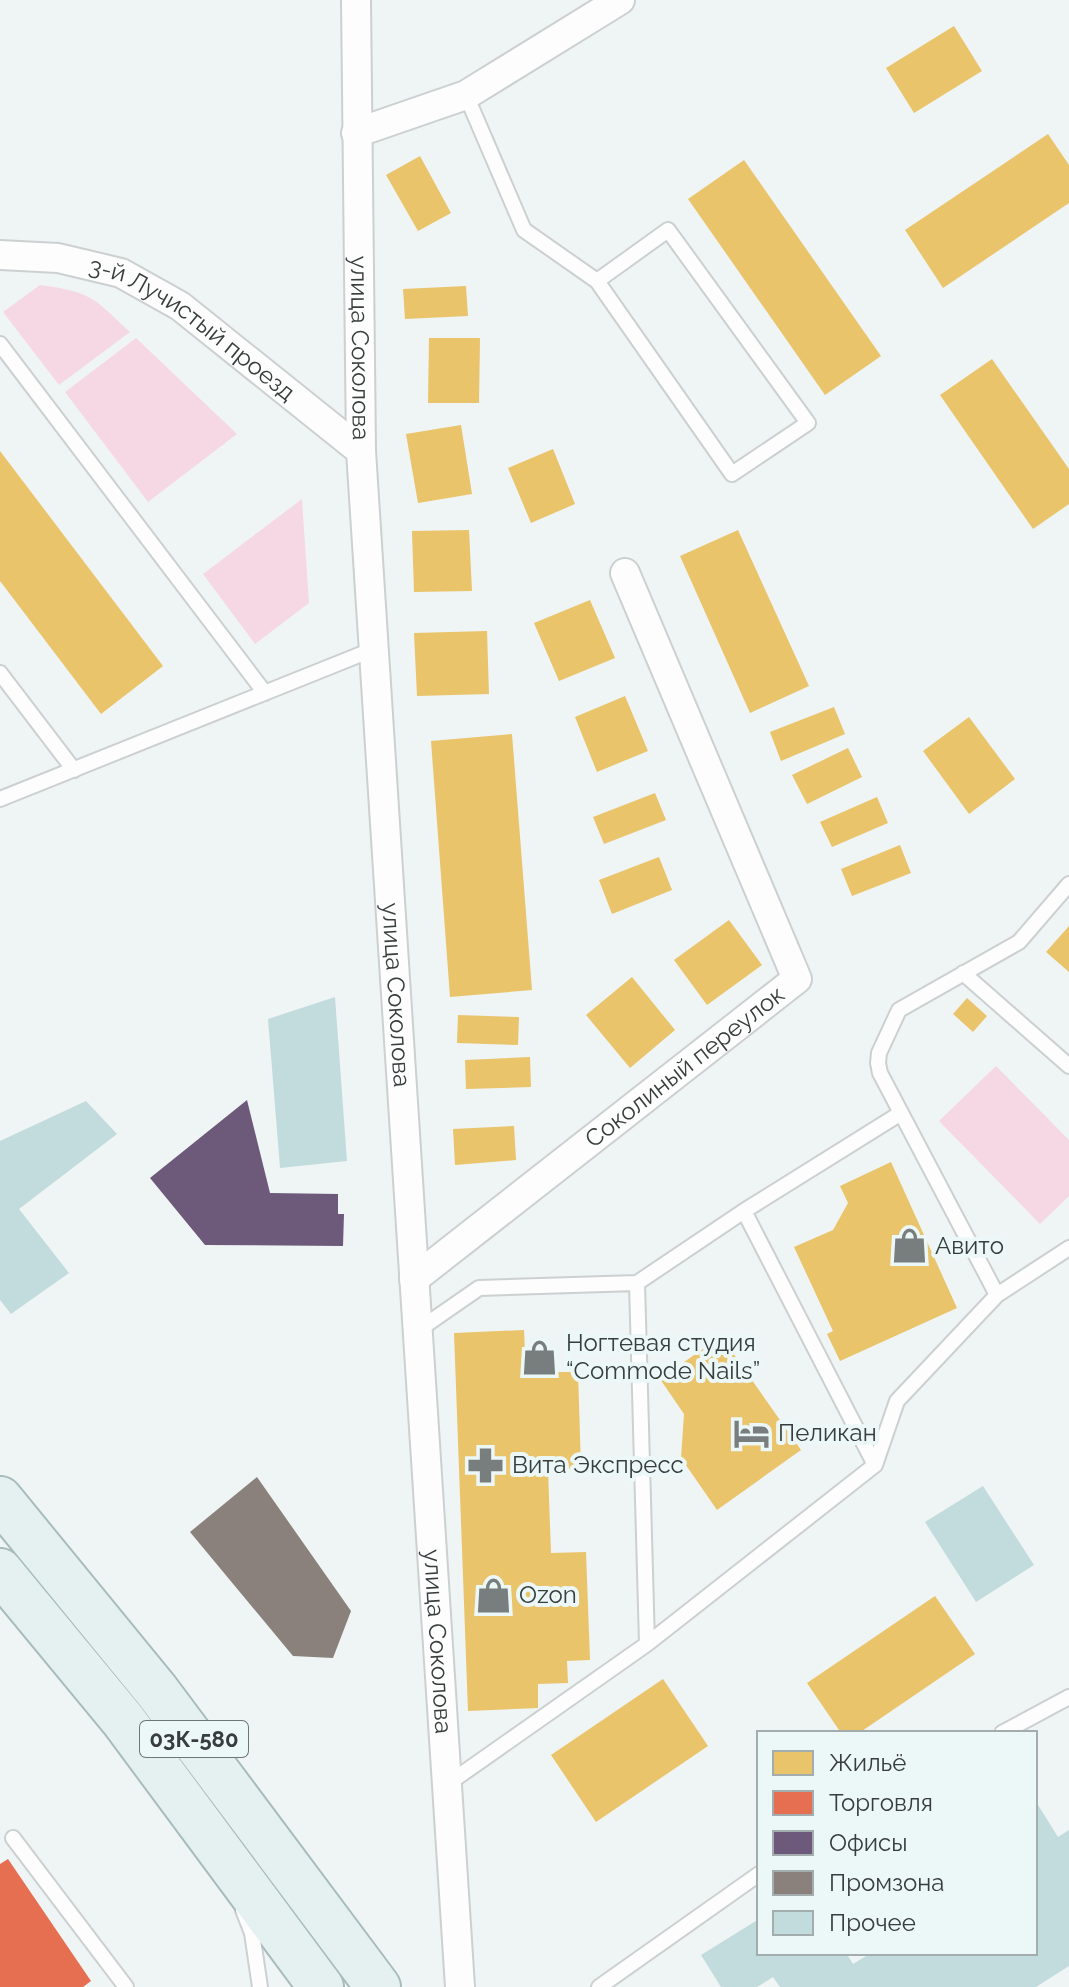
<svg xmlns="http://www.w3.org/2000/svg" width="1069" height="1987" viewBox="0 0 1069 1987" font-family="Raleway,sans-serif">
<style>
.green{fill:#f6d8e4}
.homes{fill:#e9c46a}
.shops{fill:#e76f51}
.offices{fill:#6d597a}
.industry{fill:#8a817c}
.building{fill:#c2dcdd}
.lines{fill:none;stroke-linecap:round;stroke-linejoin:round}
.service-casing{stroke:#ccd0d0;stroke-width:18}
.minor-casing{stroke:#ccd0d0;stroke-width:32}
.primary-casing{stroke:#a9bcbd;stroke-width:48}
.service{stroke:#fdfdfd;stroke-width:14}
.minor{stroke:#fdfdfd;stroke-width:28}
.primary{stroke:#e5f0f1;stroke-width:44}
.labels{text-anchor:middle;stroke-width:8;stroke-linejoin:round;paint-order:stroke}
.shield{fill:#ecf7f7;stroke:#6e7575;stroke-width:2}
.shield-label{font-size:22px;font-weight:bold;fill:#383d3d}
.street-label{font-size:24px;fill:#383d3d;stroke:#ecf7f7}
.poi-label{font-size:24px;fill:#383d3d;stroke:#ecf7f7;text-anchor:start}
</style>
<rect width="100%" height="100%" fill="#eff4f4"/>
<!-- green -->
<path class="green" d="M40 285C91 292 93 297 130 332L59 385 3 312Z
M136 338 237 434 148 502 65 392Z
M302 499 309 603 255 644 203 574Z
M996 1066 1069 1140V1196L1040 1224 939 1121Z"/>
<!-- homes -->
<path class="homes" d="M954 26 982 71 914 113 886 68Z
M1048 134 1069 165V203L943 288 905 230Z
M420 156 451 213 418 231 386 175Z
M744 160 881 356 825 395 688 199Z
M466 286 468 316 405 319 403 289Z
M429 338H480L479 403H428Z
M992 359 1069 469V504L1033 529 940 395Z
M461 425 472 494 418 503 406 434Z
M553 449 575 504 531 523 508 468Z
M0 451 163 666 101 714 0 581Z
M469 530 472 591 414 592 412 531Z
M738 530 809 686 750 713 680 556Z
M590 600 615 658 559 681 534 623Z
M487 631 489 694 417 696 414 633Z
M625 696 648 751 597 772 575 717Z
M834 707 845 734 781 761 770 732Z
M969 717 1015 779 969 814 923 751Z
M512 734 532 990 450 997 431 741Z
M848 748 862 777 807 804 792 775Z
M655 793 666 820 604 844 593 817Z
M877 797 888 823 832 847 820 822Z
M900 845 911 873 852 896 841 869Z
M659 857 672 890 612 914 599 880Z
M729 920 762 965 707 1005 674 960Z
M1069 926V972L1046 952Z
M632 977 675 1030 630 1068 586 1015Z
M967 998 987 1016 973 1032 953 1014Z
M458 1015 519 1017 518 1045 457 1043Z
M530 1057 531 1087 466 1089 465 1060Z
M514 1126 516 1160 455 1165 453 1129Z
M891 1162 957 1308 840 1361 827 1334 833 1331 794 1247 833 1230 848 1203 840 1186Z
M524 1330 525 1354 556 1353V1372H578L581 1468 548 1470 551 1553 586 1552 590 1660 567 1661 568 1683 538 1684V1708L468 1711 454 1333Z
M721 1336 801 1450 717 1510 681 1458 684 1414 660 1379Z
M935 1596 975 1654 859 1733H841L807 1683Z
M663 1679 708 1746 596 1822 551 1755Z"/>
<!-- shops -->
<path class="shops" d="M8 1859 91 1981 83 1987H0V1864Z"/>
<!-- offices -->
<path class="offices" d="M247 1100 270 1193 338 1194V1214H344L343 1246 205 1245 150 1178Z"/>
<!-- industry -->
<path class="industry" d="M257 1477 351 1611 333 1658 293 1656 190 1532Z"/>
<!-- building -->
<path class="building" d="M335 997 347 1161 280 1168 268 1019Z
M86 1101 117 1134 19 1209 69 1273 11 1314 0 1300V1141Z
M983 1486 1034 1565 976 1602 925 1522Z
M1035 1800 1058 1837 1069 1830V1966L1036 1987H780L773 1977 757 1987H721L701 1955 759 1919V1953H846L853 1964 871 1953H1035Z"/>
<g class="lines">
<defs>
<path id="service" d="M466 95 524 230 597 281 732 474 808 423 668 230 597 281
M0 344 265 693
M0 673 74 770
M0 799 374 649
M963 973 1069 1066
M744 1211 875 1465
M637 1283 744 1211 901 1113
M997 1295 1069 1248
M417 1331 479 1288 637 1283 647 1644 449 1783
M647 1644 875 1465 897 1401 997 1295 880 1073 878 1063 879 1053 899 1010 1019 942 1069 884
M1002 1733 1069 1697
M13 1838 126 1987
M243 1910 252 1933 260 1987
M599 1987 759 1874"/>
<g id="minor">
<path id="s1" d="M356 0 361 451 460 1987"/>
<path d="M356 133 466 95 620 0"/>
<path id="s2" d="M0 255 58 258 121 273 180 306 361 451"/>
<path id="s3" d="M414 1279 797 979 625 573"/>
</g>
<path id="primary" d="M0 1499 157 1691 378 1987
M0 1571 123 1720 321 1987"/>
</defs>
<!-- service casing -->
<use href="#service" class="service-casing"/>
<!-- minor casing -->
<use href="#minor" class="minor-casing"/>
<!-- primary casing -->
<use href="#primary" class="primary-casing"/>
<!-- service -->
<use href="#service" class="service"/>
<!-- minor -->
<use href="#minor" class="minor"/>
<!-- primary -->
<use href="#primary" class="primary"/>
</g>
<!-- icons -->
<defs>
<symbol id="shop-bare" viewBox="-9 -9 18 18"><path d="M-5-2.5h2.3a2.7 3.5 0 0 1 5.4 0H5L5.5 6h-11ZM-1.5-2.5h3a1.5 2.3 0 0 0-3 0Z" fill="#787d7d" stroke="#ecf7f7" stroke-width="2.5" paint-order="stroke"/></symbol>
<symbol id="hotel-bare" viewBox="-9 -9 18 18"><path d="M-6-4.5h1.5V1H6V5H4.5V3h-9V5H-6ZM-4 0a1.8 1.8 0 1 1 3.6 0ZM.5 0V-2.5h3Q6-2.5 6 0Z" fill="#787d7d" stroke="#ecf7f7" stroke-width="2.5" paint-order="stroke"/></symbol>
<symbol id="pharmacy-bare" viewBox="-9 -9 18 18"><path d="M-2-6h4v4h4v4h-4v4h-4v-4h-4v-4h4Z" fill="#787d7d" stroke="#ecf7f7" stroke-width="2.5" paint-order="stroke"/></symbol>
</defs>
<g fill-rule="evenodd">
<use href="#shop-bare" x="884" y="1220" width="51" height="51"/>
<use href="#shop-bare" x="514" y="1332" width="51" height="51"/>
<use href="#hotel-bare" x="726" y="1408" width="51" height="51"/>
<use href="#pharmacy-bare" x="460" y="1440" width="51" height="51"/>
<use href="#shop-bare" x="468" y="1570" width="51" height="51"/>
</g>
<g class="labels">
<!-- shield labels -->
<rect class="shield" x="140" y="1721" width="108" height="36" rx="6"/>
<g class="shield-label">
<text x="194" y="1747">03К-580</text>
</g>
<!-- street labels -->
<g class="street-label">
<text dy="8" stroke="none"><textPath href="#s2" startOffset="212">3-й Лучистый проезд</textPath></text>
<text dy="8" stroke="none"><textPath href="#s1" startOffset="348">улица Соколова</textPath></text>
<text dy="8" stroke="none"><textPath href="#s1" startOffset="996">улица Соколова</textPath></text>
<text dy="8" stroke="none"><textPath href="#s3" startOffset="344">Соколиный переулок</textPath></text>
<text dy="8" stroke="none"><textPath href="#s1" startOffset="1644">улица Соколова</textPath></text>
</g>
<!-- poi labels -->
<g class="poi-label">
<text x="935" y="1254">Авито</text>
<text x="566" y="1351">Ногтевая студия<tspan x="566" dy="28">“Commode Nails”</tspan></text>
<text x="778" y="1441">Пеликан</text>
<text x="512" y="1473">Вита Экспресс</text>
<text x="519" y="1603">Ozon</text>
</g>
</g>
<!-- legend -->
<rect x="757" y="1731" width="280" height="224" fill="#ecf7f7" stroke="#a4adad" stroke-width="2"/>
<rect x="773" y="1751" width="40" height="24" fill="#e9c46a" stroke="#a4adad" stroke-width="2"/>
<text x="829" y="1771" font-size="24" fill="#383d3d">Жильё</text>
<rect x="773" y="1791" width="40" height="24" fill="#e76f51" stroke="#a4adad" stroke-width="2"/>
<text x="829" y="1811" font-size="24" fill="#383d3d">Торговля</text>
<rect x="773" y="1831" width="40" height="24" fill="#6d597a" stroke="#a4adad" stroke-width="2"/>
<text x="829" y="1851" font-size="24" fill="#383d3d">Офисы</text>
<rect x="773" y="1871" width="40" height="24" fill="#8a817c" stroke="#a4adad" stroke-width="2"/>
<text x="829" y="1891" font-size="24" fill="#383d3d">Промзона</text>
<rect x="773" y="1911" width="40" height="24" fill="#c2dcdd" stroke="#a4adad" stroke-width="2"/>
<text x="829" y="1931" font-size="24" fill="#383d3d">Прочее</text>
</svg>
